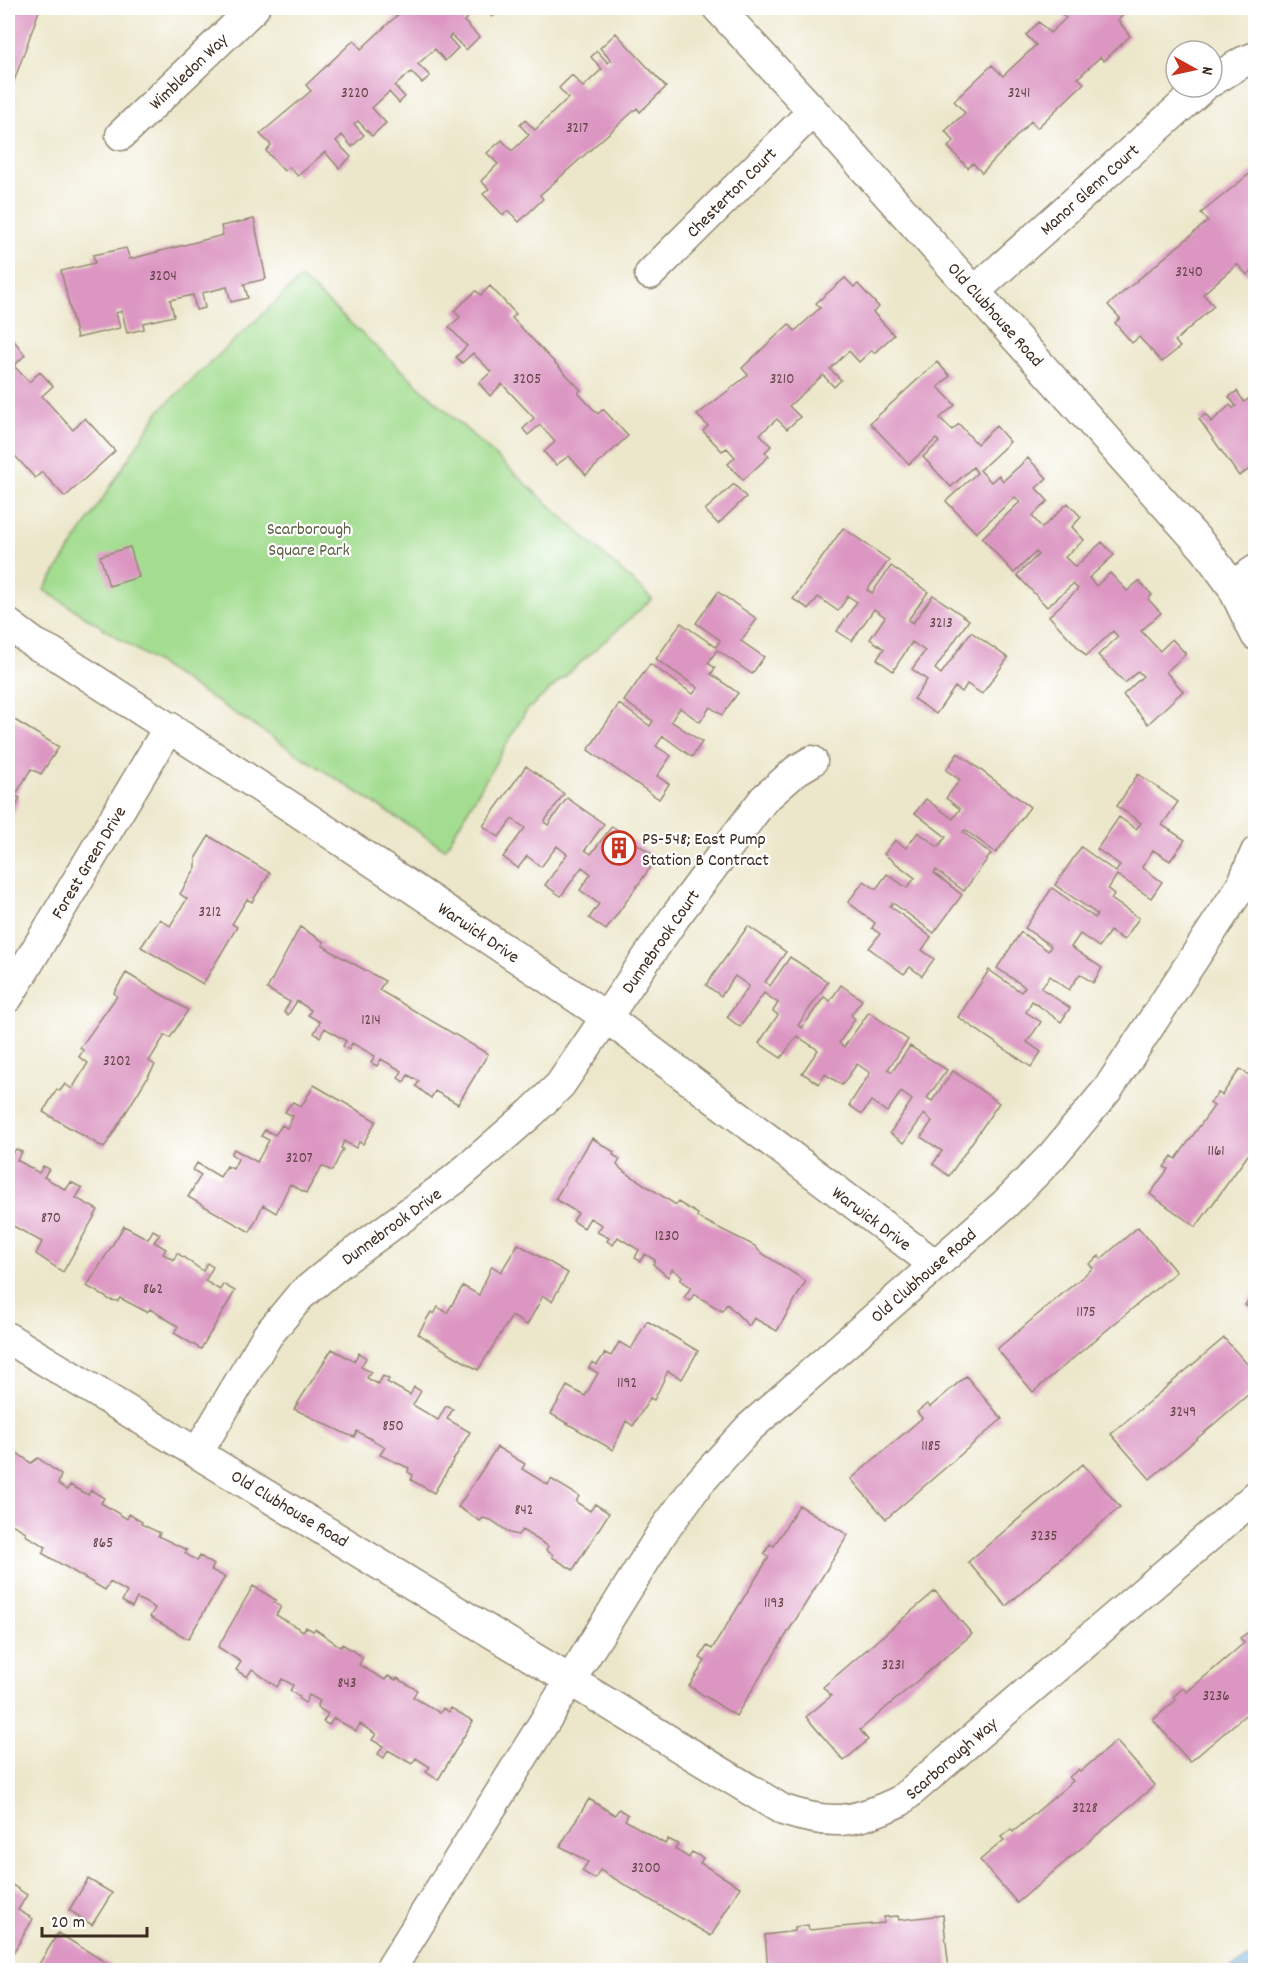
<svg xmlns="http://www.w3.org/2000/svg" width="1263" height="1978" viewBox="0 0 1263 1978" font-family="Dekko,sans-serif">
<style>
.green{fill:#a3dd90;stroke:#6f8457;stroke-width:1.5}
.water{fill:#6cb2e3;stroke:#546e80;stroke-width:1.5}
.building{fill:#dc96c2}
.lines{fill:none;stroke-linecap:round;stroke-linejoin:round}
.street-casing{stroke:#948874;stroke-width:33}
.street{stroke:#fff;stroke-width:30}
.labels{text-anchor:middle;stroke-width:4.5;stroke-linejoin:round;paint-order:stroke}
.number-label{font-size:15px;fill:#634547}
.street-label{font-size:18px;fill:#3b2a1e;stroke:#fff}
.park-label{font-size:18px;fill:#5a6040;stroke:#fff}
.poi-label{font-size:18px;fill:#3b2a1e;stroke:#fff;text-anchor:start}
</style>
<rect width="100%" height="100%" fill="#fff"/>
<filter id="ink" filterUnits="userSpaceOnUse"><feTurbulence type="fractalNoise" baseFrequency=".0167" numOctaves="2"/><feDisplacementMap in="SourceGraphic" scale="12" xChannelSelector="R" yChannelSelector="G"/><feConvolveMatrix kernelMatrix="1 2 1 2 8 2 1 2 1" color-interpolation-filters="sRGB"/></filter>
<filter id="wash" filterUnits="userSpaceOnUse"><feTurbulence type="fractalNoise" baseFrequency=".008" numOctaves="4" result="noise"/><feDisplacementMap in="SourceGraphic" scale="24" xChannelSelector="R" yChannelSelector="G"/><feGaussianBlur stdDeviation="1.35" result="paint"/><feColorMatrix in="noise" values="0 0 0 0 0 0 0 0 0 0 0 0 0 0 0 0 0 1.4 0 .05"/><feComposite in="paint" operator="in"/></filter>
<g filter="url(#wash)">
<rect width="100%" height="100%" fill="#ece7cb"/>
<!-- green -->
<path class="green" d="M301 278 652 599 526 711 445 849 44 590 159 411Z"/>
<!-- water -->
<path class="water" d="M1255 1954V1970H1228Z"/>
<g id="blocks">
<!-- building -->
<path class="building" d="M8 8H40L8 98Z
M405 8H479L464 21 479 37 466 50 451 35 449 38 458 48 445 61 435 49 418 64 430 76 422 83 411 72 395 86 405 97 399 103 389 92 372 108 386 123 372 136 358 121 354 124 364 135 352 147 342 135 336 141 351 157 339 168 325 152 298 176 289 167 284 171 266 151 271 145 260 134 311 91 306 85 354 40 361 49Z
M483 8H504L492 17Z
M1056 8H1069L1073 11 1077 8H1116L1123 15 1118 20 1130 36 1104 61 1100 57 1078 78 1084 83 1037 128 1031 121 982 173 973 163 968 168 948 147 954 141 945 131 965 113 954 101 992 65 1003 76 1036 45 1026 35 1039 22 1050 33 1066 18Z
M616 33 666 87 640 112 637 108 540 195 543 199 519 222 508 210 503 215 483 194 489 189 481 181 498 164 487 153 502 140 512 151 529 135 520 125 525 120 535 130 568 98 559 88 572 75 583 87 602 69 591 57 597 51 608 63 611 60 600 48Z
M1253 171 1256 174V248L1252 251 1256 255V267L1247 275 1237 264 1203 294 1214 306 1175 341 1180 347 1162 362 1139 337 1132 343 1115 323 1120 318 1108 305 1208 221 1201 213Z
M254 219 266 279 244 284 248 298 231 302 227 287 202 293 205 308 196 310 193 295 170 300 174 316 143 323 144 329 127 333 122 311 116 313 120 328 77 338 61 271 95 263 93 255 126 248 130 259 223 235 221 226Z
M845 278 854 287 858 284 879 307 873 312 894 335 874 353 872 350 859 362 849 351 830 369 841 380 834 387 823 375 789 406 800 417 787 429 777 419 760 434 771 446 765 452 769 456 743 480 728 464 735 457 727 448 722 451 703 431 708 426 697 415 748 375 742 368 789 324 795 331 820 308 816 303Z
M490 286 516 314 512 318 581 390 578 393 598 414 603 409 628 436 586 475 569 456 556 465 544 452 555 442 540 425 528 435 523 429 534 418 502 384 490 396 479 383 491 372 473 353 462 363 456 357 467 346 449 327 460 317 454 311 476 291 481 295Z
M8 333 25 355 14 366 29 382 40 372 53 386 42 396 73 430 85 418 115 451 65 497 42 472 35 478 8 448Z
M937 362 950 376 938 387 955 405 940 418 952 430 959 424 977 444 996 426 1010 442 980 470 991 482 999 475 1003 481 1028 458 1047 478 1036 488 1048 501 1032 516 1042 528 1068 503 1081 517 1072 527 1084 540 1065 557 1075 567 1102 542 1114 555 1089 578 1096 586 1110 573 1127 591 1139 581 1152 595 1148 599 1161 613 1141 631 1160 651 1172 639 1186 654 1166 672 1183 691 1148 724 1123 695 1143 676 1138 671 1125 683 1098 655 1118 637 1113 631 1086 656 1049 616 1078 589 1073 584 1047 607 1017 575 1038 555 1036 552 1014 573 982 538 1020 502 1015 497 976 533 946 501 977 473 973 467 951 487 923 457 939 442 936 439 909 464 870 423Z
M1237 391 1244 402 1256 394V465L1239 476 1199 419 1206 414 1211 422 1230 405 1233 408 1236 406 1229 397Z
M734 484 746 497 718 524 705 510Z
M843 528 889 560 867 590 872 593 891 566 928 592 908 620 913 623 933 595 969 620 935 669 941 674 971 632 1008 658 982 694 967 684 962 692 955 687 936 714 914 699 927 680 912 669 925 651 912 642 893 671 877 659 884 649 870 639 885 617 874 609 852 641 837 631 857 602 848 596 838 611 818 597 809 609 793 599Z
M130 547 139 577 109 586 100 556Z
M718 592 757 619 741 641 764 657 752 674 717 650 708 663 715 668 711 674 738 693 722 715 710 707 700 722 680 708 671 721 702 742 692 757 663 736 656 746 671 756 657 776 669 784 659 799 588 750 619 704 650 726 653 721 624 701 650 664 693 694 698 688 656 659 681 623 716 647 720 640 696 623Z
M8 716 59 747 41 774 31 769 15 796 20 798 8 824Z
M958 753 1030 807 996 853 965 830 963 832 991 854 964 891 936 870 934 873 962 895 934 933 893 903 890 906 931 937 922 950 934 959 922 976 910 967 904 974 869 948 880 934 872 928 875 923 848 902 864 881 876 889 887 874 907 888 915 878 884 854 895 840 906 848 918 832 938 847 946 837 915 813 926 799 953 819 960 809 946 798 960 780 946 770Z
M526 766 564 794 544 822 548 825 567 798 604 824 585 850 591 854 612 826 657 858 606 930 589 918 599 904 580 890 591 874 582 867 561 896 545 885 567 854 557 846 541 867 527 856 518 868 503 857 525 828 512 819 499 837 483 826Z
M1138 774 1178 802 1162 825 1185 840 1170 861 1153 850 1142 867 1162 882 1151 898 1117 875 1108 889 1114 894 1111 899 1139 918 1124 940 1110 931 1099 947 1080 934 1071 947 1102 968 1093 983 1080 974 1069 990 1050 976 1041 988 1070 1008 1061 1022 1032 1001 1026 1012 1041 1022 1027 1042 1041 1052 1031 1067 958 1017 989 970 1021 992 1025 987 997 968 1021 932 1048 951 1051 946 1025 928 1052 888 1095 918 1097 914 1055 885 1081 847 1116 872 1120 865 1097 849 1119 817 1136 829 1141 823 1117 806Z
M209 836 270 873 252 902 247 899 232 924 237 927 203 984 141 947 160 919 170 926 187 899 180 894 196 867V857Z
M748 926 786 952 765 982 770 986 790 957 828 982 798 1025 802 1028 824 997 830 1001 841 985 862 1000 851 1015 855 1019 839 1043 844 1047 869 1012 908 1040 888 1069 892 1072 910 1046 947 1070 927 1098 932 1101 953 1071 999 1103 949 1176 933 1164 942 1151 921 1137 932 1121 924 1114 904 1143 890 1133 912 1100 901 1092 887 1112 871 1101 862 1114 849 1105 870 1073 857 1064 842 1085 825 1074 819 1084 802 1073 818 1050 797 1036 781 1058 759 1043 778 1015 773 1011 778 1003 764 993 740 1027 727 1017 749 986 735 976 721 996 706 985Z
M300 927 324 942 322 945 336 954 385 981 379 990 488 1054 458 1104 435 1091 431 1098 416 1086 419 1081 408 1075 404 1082 398 1078 402 1071 381 1059 377 1066 371 1063 375 1056 352 1043 349 1050 343 1046 346 1041 325 1028 320 1037 314 1033 320 1022 308 1015 311 1010 297 1001 288 1015 284 1012 290 1002 267 989Z
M126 973 188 1010 170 1038 165 1035 149 1061 155 1065 104 1148 43 1112 57 1089 60 1091 65 1084 72 1089 88 1063 79 1057 83 1050 80 1048 117 996 114 993Z
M1240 1069 1256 1080V1144L1196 1227 1150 1194 1168 1169 1164 1167 1172 1156 1176 1159 1214 1106 1210 1103 1218 1093 1222 1095Z
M314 1085 376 1121 363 1144 359 1142 356 1148 344 1141 341 1148 343 1149 332 1171 322 1166 306 1193 290 1184 276 1213 263 1205 250 1232 188 1197 201 1175 193 1170 197 1163 220 1177 227 1166 233 1169 238 1159 231 1154 234 1149 257 1162 269 1140 261 1136 265 1130 275 1135 282 1125 287 1128 293 1116 285 1112 288 1107 293 1102 301 1107Z
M592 1138 614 1152 613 1155 620 1159 617 1165 622 1170 676 1205 678 1202 698 1214 697 1217 755 1246 760 1252 806 1281 777 1331 754 1318 749 1326 727 1304 722 1311 694 1294 690 1301 684 1298 691 1287 680 1280 682 1276 672 1269 668 1277 653 1264 655 1260 645 1254 640 1261 635 1258 639 1250 618 1237 613 1245 607 1241 609 1238 597 1232 602 1225 590 1218 584 1228 573 1221 578 1213 555 1199Z
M16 1149 22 1152 17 1160 39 1173 43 1166 49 1169 44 1177 66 1190 71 1182 82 1188 76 1198 98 1210 63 1272 36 1254 42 1242 8 1223V1152L11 1155Z
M124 1226 148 1239 153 1230 160 1234 154 1242 166 1249 163 1254 174 1260 177 1253 203 1271 207 1263 213 1267 205 1281 220 1290 223 1284 235 1291 201 1349 174 1333 178 1326 150 1309 147 1312 120 1298 118 1301 110 1300 87 1286Z
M1138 1227 1176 1272 1033 1392 997 1349 1093 1268 1089 1264 1099 1256 1101 1259Z
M518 1244 568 1273 552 1301 543 1296 527 1325 512 1316 478 1370 418 1334 431 1312 434 1314 438 1307 447 1313 463 1286 479 1295 492 1266 501 1272Z
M1256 1290V1313L1245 1305Z
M647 1321 698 1351 682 1379 668 1371 654 1400 650 1398 633 1426 626 1421 613 1450 551 1414 567 1386 585 1396 598 1373 589 1368 592 1362 597 1365 605 1353 611 1356 619 1342 631 1349Z
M1224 1338 1256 1374V1388L1150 1479 1111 1434Z
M332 1349 354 1361 359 1353 366 1358 361 1367 371 1372 367 1378 378 1384 383 1376 389 1379 387 1382 410 1395 414 1387 421 1391 413 1405 438 1420 446 1406 453 1409 447 1419 470 1432 434 1493 411 1480 413 1475 408 1472 409 1468 380 1455 385 1447 357 1431 355 1437 346 1434 294 1409Z
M966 1376 1002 1419 886 1519 851 1479 922 1418 917 1412 927 1404 930 1407Z
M8 1446 31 1463 38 1458 61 1475 58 1484 67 1490 70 1485 88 1495 91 1490 104 1498 101 1503 127 1519 129 1514 142 1522 141 1524 160 1533 158 1536 187 1550 185 1553 197 1561 200 1556 214 1565 211 1570 225 1577 188 1639 150 1617 155 1608 137 1598 132 1607 122 1601 127 1592 110 1582 105 1590 42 1553 46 1547 25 1535 26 1532 10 1523 8 1527Z
M497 1447 525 1464 522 1469 548 1485 551 1479 579 1496 576 1502 590 1511 595 1504 609 1513 573 1570 552 1557 553 1555 546 1550 548 1546 522 1530 518 1535 510 1533 491 1520 483 1518 480 1521 458 1507Z
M1083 1464 1120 1507 1006 1606 968 1562Z
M799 1505 848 1535 736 1716 689 1686 705 1661 700 1658 707 1646 712 1649 769 1557 764 1554 770 1544 774 1546Z
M253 1586 276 1600 274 1603 281 1607 276 1615 303 1631 306 1627 313 1631 315 1629 341 1647 342 1644 363 1657 359 1665 385 1680 388 1676 396 1680 397 1678 417 1690 413 1697 440 1713 443 1708 449 1712 451 1708 473 1721 438 1780 426 1772 430 1767 416 1758 412 1764 388 1750 384 1758 378 1754 383 1746 372 1740 376 1734 360 1724 356 1731 334 1718 329 1725 323 1722 328 1714 317 1707 320 1701 309 1695 305 1703 299 1699 300 1697 290 1691 293 1685 282 1679 277 1687 252 1669 247 1677 236 1670 241 1662 218 1647Z
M935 1591 972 1634 860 1730 868 1740 844 1761 806 1717 831 1696 823 1687Z
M1256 1627V1706L1190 1762 1153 1720 1176 1700 1173 1697 1183 1688 1187 1692 1244 1643 1240 1638Z
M1116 1741 1155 1785 1017 1903 980 1860 1004 1840 1001 1837 1011 1829 1013 1832 1073 1781 1069 1777 1078 1770 1080 1772Z
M589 1799 615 1815 619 1809 628 1815 625 1820 665 1844 668 1839 678 1844 675 1849 689 1858 692 1852 703 1858 700 1863 740 1887 711 1936 600 1870 595 1879 582 1871 588 1862 560 1846Z
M88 1879 112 1893 92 1925 69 1910Z
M8 1882 27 1895 18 1910 33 1919 13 1953 8 1950Z
M943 1915 949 1970H768L765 1935 795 1931V1927L808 1925 809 1930 884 1923V1917L898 1916 899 1920Z
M58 1933 118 1970 36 1969Z"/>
</g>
</g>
<g filter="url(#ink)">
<use href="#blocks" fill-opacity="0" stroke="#948874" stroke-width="1.5"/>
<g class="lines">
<defs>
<path id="street" d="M718 8 813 111 1205 549 1232 586 1256 635
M1212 81 1243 62 1256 57
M121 135 254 8
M650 274 813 111
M975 291 1203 87
M1232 586 1256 570
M8 624 35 644 53 653 294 809 606 1017 934 1264
M8 997 169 727
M8 1338 783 1810C832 1826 854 1823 900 1801L1256 1496
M198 1452 267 1336 300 1296 340 1263 455 1179 531 1113 560 1085 675 917 764 799 797 770 812 761
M390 1970 662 1533 698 1484 749 1428 1004 1205 1052 1156 1108 1089 1242 885 1256 852"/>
</defs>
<!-- street casing -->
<use href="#street" class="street-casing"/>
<!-- street -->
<use href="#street" class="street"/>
</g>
</g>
<!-- icons -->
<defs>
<symbol id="building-ring" viewBox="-11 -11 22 22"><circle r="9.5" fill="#fff" stroke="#c8321e" stroke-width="1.5"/><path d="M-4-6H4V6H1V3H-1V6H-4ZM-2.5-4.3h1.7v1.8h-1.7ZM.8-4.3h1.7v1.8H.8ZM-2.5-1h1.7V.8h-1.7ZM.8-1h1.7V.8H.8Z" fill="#c8321e"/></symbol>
</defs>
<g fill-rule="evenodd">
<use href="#building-ring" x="600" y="829" width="38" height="38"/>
</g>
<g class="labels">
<!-- number labels -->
<g class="number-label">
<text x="355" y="97">3220</text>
<text x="1019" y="97">3241</text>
<text x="577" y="132">3217</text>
<text x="1189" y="276">3240</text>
<text x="163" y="280">3204</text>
<text x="527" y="383">3205</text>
<text x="782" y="383">3210</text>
<text x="941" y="627">3213</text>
<text x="210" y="916">3212</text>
<text x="371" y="1024">1214</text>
<text x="117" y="1065">3202</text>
<text x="1216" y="1155">1161</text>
<text x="299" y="1162">3207</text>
<text x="51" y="1222">870</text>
<text x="667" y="1240">1230</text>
<text x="153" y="1293">862</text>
<text x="1086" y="1316">1175</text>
<text x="627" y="1387">1192</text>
<text x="1183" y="1416">3249</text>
<text x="393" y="1430">850</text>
<text x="931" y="1450">1185</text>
<text x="524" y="1514">842</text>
<text x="1044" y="1540">3235</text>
<text x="103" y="1547">865</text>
<text x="774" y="1607">1193</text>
<text x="893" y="1669">3231</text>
<text x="347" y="1687">843</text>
<text x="1216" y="1700">3236</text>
<text x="1085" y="1812">3228</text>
<text x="646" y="1872">3200</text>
</g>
<!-- street labels -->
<g class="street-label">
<text transform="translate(188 71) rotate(-44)" y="6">Wimbledon Way</text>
<text transform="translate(1089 189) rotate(-42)" y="6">Manor Glenn Court</text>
<text transform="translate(731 192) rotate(-45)" y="6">Chesterton Court</text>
<text transform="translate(996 314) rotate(48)" y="6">Old Clubhouse Road</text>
<text transform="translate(88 862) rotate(-59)" y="6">Forest Green Drive</text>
<text transform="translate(479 932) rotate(34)" y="6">Warwick Drive</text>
<text transform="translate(660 941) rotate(-55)" y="6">Dunnebrook Court</text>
<text transform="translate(872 1218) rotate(37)" y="6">Warwick Drive</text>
<text transform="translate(391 1226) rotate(-36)" y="6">Dunnebrook Drive</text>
<text transform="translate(923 1275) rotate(-41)" y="6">Old Clubhouse Road</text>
<text transform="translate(290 1508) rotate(31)" y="6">Old Clubhouse Road</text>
<text transform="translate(951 1758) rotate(-41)" y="6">Scarborough Way</text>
</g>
<!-- park labels -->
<g class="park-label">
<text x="309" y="534">Scarborough<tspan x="309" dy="21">Square Park</tspan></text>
</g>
<!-- poi labels -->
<g class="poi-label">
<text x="642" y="844">PS-548; East Pump<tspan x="642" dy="21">Station B Contract</tspan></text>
</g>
</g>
<!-- margin -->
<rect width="1263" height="1978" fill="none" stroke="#fff" stroke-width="30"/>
<!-- north arrow -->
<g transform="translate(1194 69) rotate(98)"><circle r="28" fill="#ffffff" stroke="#b1aaa5" stroke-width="1.5"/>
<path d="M0-4.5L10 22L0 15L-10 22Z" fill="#c8321e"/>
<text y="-9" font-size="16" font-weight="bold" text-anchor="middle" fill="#3b2a1e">N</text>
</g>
<!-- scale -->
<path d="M42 1927v9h105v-9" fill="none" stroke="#3b2a1e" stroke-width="3"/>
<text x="51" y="1927" font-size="18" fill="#3b2a1e" stroke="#ffffff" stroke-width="4.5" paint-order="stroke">20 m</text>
</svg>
